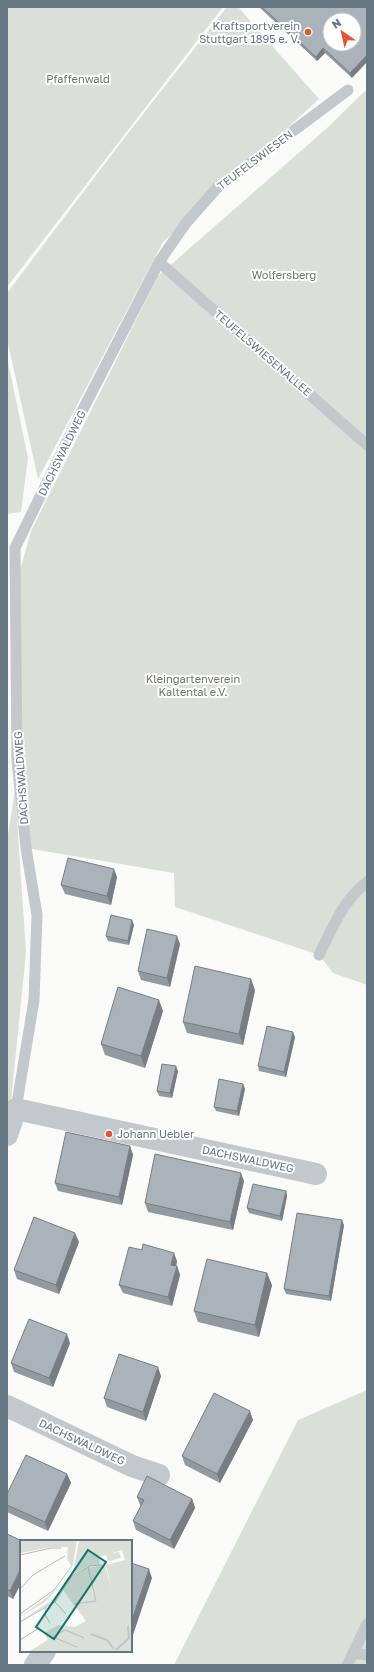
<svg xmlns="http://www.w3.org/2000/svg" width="374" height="1672" viewBox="0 0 374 1672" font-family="'Golos Text',sans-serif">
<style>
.green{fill:#dadfd7}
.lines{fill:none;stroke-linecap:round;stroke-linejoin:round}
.service{stroke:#c3c8cc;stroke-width:11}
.minor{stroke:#c3c8cc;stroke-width:22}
.wall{fill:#929a9f}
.shaded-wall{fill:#777d82}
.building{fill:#aab3b9;stroke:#777d82;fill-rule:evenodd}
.poi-dot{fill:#e4572e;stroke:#fff;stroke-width:1.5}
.labels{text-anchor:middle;stroke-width:4;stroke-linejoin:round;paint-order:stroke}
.poi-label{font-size:11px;fill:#657683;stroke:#fff;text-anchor:end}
.park-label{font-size:11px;fill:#687a64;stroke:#fff}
.street-label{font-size:11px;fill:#657683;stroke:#fff}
.inset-river{fill:none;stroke:#bbc7cb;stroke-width:2}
.inset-road{fill:none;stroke:#b5bdc2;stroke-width:1}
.view{fill:#0f766e;fill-opacity:0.15;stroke:#0f766e;stroke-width:2}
.inset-edge{fill:none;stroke:#657683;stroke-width:2}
</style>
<rect width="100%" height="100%" fill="#fafaf8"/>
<!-- green -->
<path class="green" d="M7 7H223L7 287Z
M227 7H238L319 99 163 242 38 479 7 339V293L125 137Z
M367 89V985L333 973 319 955 175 907 174 873 26 848 17 761 20 571 31 531 158 276 326 129Z
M7 357 28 458 21 512 7 514Z
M15 790 26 953 10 1111 7 1120V841Z
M367 1390V1665H174L298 1420Z"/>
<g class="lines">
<!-- service -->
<path class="service" d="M159 262 367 445
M319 955C332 929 343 900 367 882
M16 1109 34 1000 37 915 26 848 17 761 15 548 79 417 159 262 186 223 217 188 348 90
M367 1624 353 1653 367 1655
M347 1665 353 1653"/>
<!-- minor -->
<path class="minor" d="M7 1135 16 1109 316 1174
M7 1406 132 1466 159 1475
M35 1665 45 1651"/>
</g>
<!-- wall -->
<path class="wall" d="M259 7H367L352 78 325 53 317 61Z
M117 877 111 905 65 894 61 885Z
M134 925 129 945 108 941 106 936Z
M180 944 170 987 141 980 138 971Z
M255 990 243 1045 187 1033 183 1022Z
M163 1011 145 1068 105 1055 101 1044Z
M295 1037 286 1077 259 1071 258 1066Z
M178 1071 172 1098 159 1096 157 1091Z
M243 1084 245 1089 239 1116 216 1111 214 1107Z
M130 1146 133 1155 122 1205 58 1191 55 1183Z
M244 1181 233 1230 148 1212 145 1203Z
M286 1191 287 1196 282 1221 249 1213 247 1208Z
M344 1225 331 1301 286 1294 284 1289Z
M79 1242 59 1294 17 1279 14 1270Z
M177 1261 176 1266H177L180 1275 172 1306 123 1293 119 1285Z
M272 1285 259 1337 198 1322 194 1311Z
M70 1343 53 1387 14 1372 11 1363Z
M161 1376 146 1421 107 1407 104 1398Z
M253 1420 220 1483 185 1465 182 1456Z
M67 1474 71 1483 48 1531 7 1512V1494Z
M137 1497 192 1499 195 1508 174 1549 136 1530 133 1521 141 1506 140 1505Z
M7 1534 21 1541V1583L13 1599 7 1596Z"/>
<!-- shaded-wall -->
<path class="shaded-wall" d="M323 48 325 53 317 61 316 57Z
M367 55V62L352 78 350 73Z
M114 869 117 877 111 905 107 896Z
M132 920 134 925 129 945 128 941Z
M177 936 180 944 170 987 167 978Z
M251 979 255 990 243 1045 239 1034Z
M159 1000 163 1011 145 1068 141 1056Z
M293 1032 295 1037 286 1077 284 1072Z
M176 1066 178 1071 172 1098 170 1093Z
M243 1084 245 1089 239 1116 237 1111Z
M130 1146 133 1155 122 1205 119 1197Z
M241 1173 244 1181 233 1230 230 1222Z
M286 1191 287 1196 282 1221 280 1216Z
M342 1220 344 1225 331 1301 329 1296Z
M75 1233 79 1242 59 1294 56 1285Z
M174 1253 177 1261 174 1274 171 1265Z
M177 1266 180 1275 172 1306 168 1297Z
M267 1273 272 1285 259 1337 255 1325Z
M67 1334 70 1343 53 1387 49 1378Z
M158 1367 161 1376 146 1421 143 1412Z
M250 1411 253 1420 220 1483 217 1474Z
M67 1474 71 1483 48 1531 45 1522Z
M192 1499 195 1508 174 1549 170 1540Z
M21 1568V1583L13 1599 10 1591Z
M149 1569 152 1578 131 1641V1623Z"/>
<!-- building -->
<path class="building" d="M262 7H367V55L350 73 323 48 316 57ZM330 20H354V44H330Z
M68 858 114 869 107 896 61 885Z
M111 915 132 920 128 941 106 936Z
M147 929 177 936 167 978 138 971Z
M195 966 251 979 239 1034 183 1022Z
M118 987 159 1000 141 1056 101 1044Z
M267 1026 293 1032 284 1072 258 1066Z
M162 1064 176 1066 170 1093 157 1091Z
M219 1079 243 1084 237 1111 214 1107Z
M66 1132 130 1146 119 1197 55 1183Z
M155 1154 241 1173 230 1222 145 1203Z
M253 1184 286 1191 280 1216 247 1208Z
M297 1213 342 1220 329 1296 284 1289Z
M34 1217 75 1233 56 1285 14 1270Z
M143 1244 174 1253 171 1265 177 1266 168 1297 119 1285 129 1247 142 1250Z
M207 1259 267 1273 255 1325 194 1311Z
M29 1319 67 1334 49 1378 11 1363Z
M119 1354 158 1367 143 1412 104 1398Z
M214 1393 250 1411 217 1474 182 1456Z
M26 1455 67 1474 45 1522 7 1505V1494Z
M147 1476 192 1499 170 1540 133 1521 144 1500 137 1497Z
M7 1534 22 1541 21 1568 10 1591 7 1589Z
M131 1563 149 1569 131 1623Z"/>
<!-- markers -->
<g class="poi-dot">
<circle cx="308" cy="32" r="4"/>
<circle cx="109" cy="1134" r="4"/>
</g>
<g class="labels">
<!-- poi labels -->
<g class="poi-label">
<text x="300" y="30">Kraftsportverein<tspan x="300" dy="13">Stuttgart 1895 e. V.</tspan></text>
<text x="117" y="1138" text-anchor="start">Johann Uebler</text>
</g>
<!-- park labels -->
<g class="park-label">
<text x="78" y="83">Pfaffenwald</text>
<text x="284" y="279">Wolfersberg</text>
<text x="193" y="683">Kleingartenverein<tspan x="193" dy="13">Kaltental e.V.</tspan></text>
</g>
<!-- street labels -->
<g class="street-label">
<text transform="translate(255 160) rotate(-37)" y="4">TEUFELSWIESEN</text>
<text transform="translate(263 353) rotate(41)" y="4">TEUFELSWIESENALLEE</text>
<text transform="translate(62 453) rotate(-64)" y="4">DACHSWALDWEG</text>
<text transform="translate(21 778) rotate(-94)" y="4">DACHSWALDWEG</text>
<text transform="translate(248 1159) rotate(12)" y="4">DACHSWALDWEG</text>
<text transform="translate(82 1442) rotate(25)" y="4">DACHSWALDWEG</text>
</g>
</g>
<!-- overview -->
<g transform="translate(20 1540)">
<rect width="112" height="112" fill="#fafaf8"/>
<path d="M0 0H57L52 28 47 18 48 7H31L0 13ZM59 0H112V112H8L28 100 24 93 38 85 55 87 66 81 43 50 34 62 0 81 31 61 51 37 67 28 85 25 92 50 86 25 105 20 102 10 89 14 99 12 101 18 88 21 86 15 79 17 80 25 68 26 53 34ZM44 41 25 62 0 77 25 59Z" fill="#dadfd7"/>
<path class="inset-river" d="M71 94 87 100 94 109M96 110 109 98 108 86"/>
<path class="inset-road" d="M0 15 31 8H41M0 49 13 35 45 16M35 62 46 74M53 64 76 61 68 27M26 68 25 75 30 83M0 74 34 50 51 27M0 82 35 62 52 36 70 26 82 25M0 100 19 88M57 107 33 97 45 90 64 98"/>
<path class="view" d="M68 10 86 22 34 99 16 87Z"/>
<rect width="112" height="112" class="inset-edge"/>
</g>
<!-- border -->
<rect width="374" height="1672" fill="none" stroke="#657683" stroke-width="16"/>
<!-- north arrow -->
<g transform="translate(342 32) rotate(326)"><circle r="19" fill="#ffffff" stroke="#c1c8cd"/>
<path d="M0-3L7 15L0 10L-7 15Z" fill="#e4572e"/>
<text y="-6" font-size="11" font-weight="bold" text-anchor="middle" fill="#657683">N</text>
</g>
</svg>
